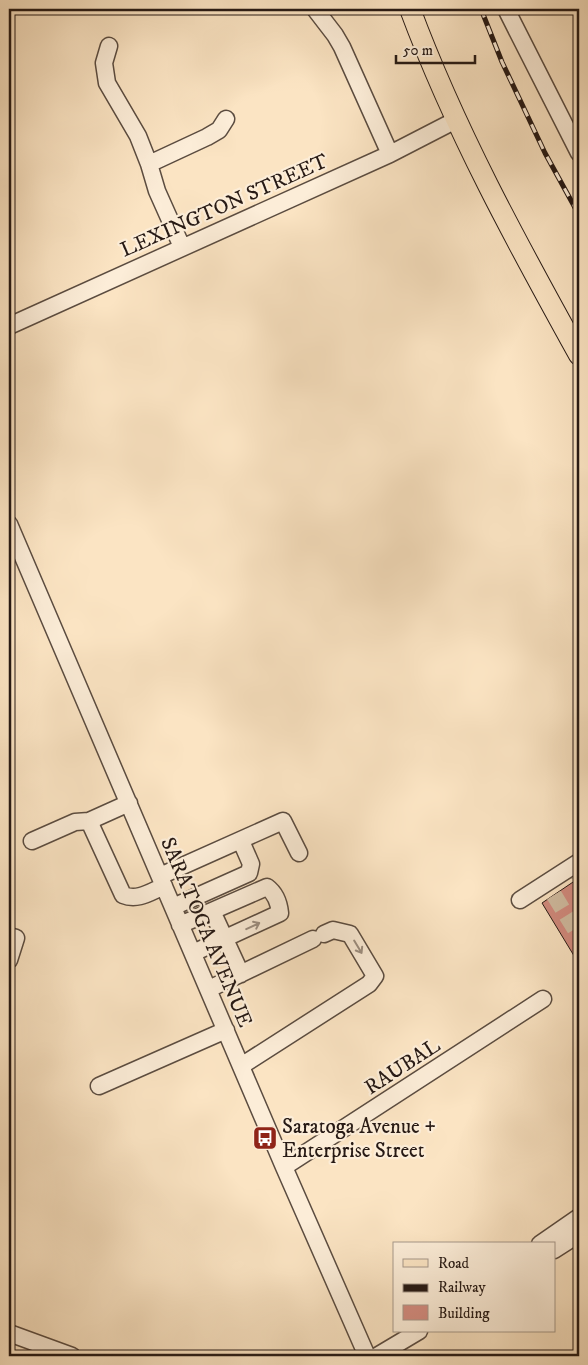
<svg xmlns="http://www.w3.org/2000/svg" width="588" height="1365" viewBox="0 0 588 1365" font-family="'IM FELL DW Pica',serif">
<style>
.building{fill:#d28a7e;stroke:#261914}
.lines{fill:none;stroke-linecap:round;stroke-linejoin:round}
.minor-tunnel{stroke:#d0bba0;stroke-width:16;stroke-dasharray:16 8;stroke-linecap:butt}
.minor-casing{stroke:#5b4c40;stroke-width:19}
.major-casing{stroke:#261914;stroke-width:22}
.minor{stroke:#fcedd8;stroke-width:16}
.major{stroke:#fbe4c3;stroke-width:20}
.rail-casing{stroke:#261914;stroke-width:5}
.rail{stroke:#fcedd8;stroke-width:3;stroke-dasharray:9;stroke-linecap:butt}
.oneway{stroke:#9c8e80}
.labels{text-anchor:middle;stroke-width:4.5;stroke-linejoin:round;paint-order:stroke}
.street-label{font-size:21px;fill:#261914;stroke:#fcedd8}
.poi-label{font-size:21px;fill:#261914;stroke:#fcedd8;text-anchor:start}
</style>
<rect width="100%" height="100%" fill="#fbe4c3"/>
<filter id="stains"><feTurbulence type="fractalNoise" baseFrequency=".004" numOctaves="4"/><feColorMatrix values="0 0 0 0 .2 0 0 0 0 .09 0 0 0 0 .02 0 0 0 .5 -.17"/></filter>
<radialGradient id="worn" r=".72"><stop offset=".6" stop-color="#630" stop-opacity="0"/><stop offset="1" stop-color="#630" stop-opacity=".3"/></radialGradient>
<!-- building -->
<path class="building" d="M579 878V964L542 903Z"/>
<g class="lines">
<!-- minor-tunnel -->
<path class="minor-tunnel" d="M579 878V879
M554 895 579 936"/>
<defs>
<path id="minor" d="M315 9 335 35 342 47 390 154
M506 9 579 153
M109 46 104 63 107 83 138 136 149 164 157 191 182 247
M149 164 207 137 219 130 226 119
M9 326 390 154 456 120
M9 524 284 1167 367 1356
M129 803 89 821 123 895C138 901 150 892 164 886
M32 841 75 822 89 821
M160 876 283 821 299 853
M520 900 579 862
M173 907 249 873 251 864 241 841
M212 911 241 974
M180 925 267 887C275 893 279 903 280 913L193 953
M9 936 16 938 9 960
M209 989 313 939
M241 1066 369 984 375 976 350 934 333 930 324 934
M99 1086 226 1030
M284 1167 543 999
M540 1244 579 1217
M554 1250 579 1234
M9 1333 72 1356
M377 1356 419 1331"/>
<path id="major" d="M410 9C455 130 517 243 579 355"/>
</defs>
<!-- minor casing -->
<use href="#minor" class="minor-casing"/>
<!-- major casing -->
<use href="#major" class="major-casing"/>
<!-- minor -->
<use href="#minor" class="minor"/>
<!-- major -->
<use href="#major" class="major"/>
<defs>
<path id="rail" d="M481 9 502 62 545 153 579 215"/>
</defs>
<!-- rail casing -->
<use href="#rail" class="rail-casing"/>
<!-- rail -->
<use href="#rail" class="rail"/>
</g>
<!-- one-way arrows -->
<defs><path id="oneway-shaft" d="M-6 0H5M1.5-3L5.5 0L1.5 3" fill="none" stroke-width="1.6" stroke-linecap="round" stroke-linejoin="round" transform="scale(1.25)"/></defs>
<g class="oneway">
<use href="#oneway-shaft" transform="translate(253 926) rotate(-25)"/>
<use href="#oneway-shaft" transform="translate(358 947) rotate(59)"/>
</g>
<!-- icons -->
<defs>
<symbol id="bus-square" viewBox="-11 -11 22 22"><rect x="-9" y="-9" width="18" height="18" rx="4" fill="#8f2418" stroke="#fcedd8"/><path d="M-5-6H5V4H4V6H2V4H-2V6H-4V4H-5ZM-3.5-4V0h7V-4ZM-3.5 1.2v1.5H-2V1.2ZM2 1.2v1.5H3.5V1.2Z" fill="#fff"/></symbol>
</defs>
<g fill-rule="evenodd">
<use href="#bus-square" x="251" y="1124" width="28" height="28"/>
</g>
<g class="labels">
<!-- street labels -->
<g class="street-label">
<text transform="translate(224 205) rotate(-24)" y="7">LEXINGTON STREET</text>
<text transform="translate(207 932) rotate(67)" y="7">SARATOGA AVENUE</text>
<text transform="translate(402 1066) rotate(-33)" y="7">RAUBAL</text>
</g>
<!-- poi labels -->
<g class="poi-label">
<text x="282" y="1133">Saratoga Avenue +<tspan x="282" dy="24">Enterprise Street</tspan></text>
</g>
</g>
<!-- margin -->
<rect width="588" height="1365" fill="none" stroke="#fbe4c3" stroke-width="30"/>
<rect x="10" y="10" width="568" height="1345" fill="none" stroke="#261914" stroke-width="2.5"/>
<rect x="15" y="15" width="558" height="1335" fill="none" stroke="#261914"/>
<!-- legend -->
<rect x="393" y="1242" width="162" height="90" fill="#fcedd8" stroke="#a6988a"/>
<rect x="403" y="1259" width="25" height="8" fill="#fbe4c3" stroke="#a6988a"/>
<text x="438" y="1268" font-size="15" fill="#261914">Road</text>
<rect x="403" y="1284" width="25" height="8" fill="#261914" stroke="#a6988a"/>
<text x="438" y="1292" font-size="15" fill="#261914">Railway</text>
<rect x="403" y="1305" width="25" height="15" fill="#d28a7e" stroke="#a6988a"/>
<text x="438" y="1318" font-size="15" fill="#261914">Building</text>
<!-- scale -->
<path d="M396 55v8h79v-8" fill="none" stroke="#261914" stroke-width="2.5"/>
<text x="403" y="55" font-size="15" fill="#261914" stroke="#fcedd8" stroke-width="4" paint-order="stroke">50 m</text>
<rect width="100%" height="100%" filter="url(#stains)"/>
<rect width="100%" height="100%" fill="url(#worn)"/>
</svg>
